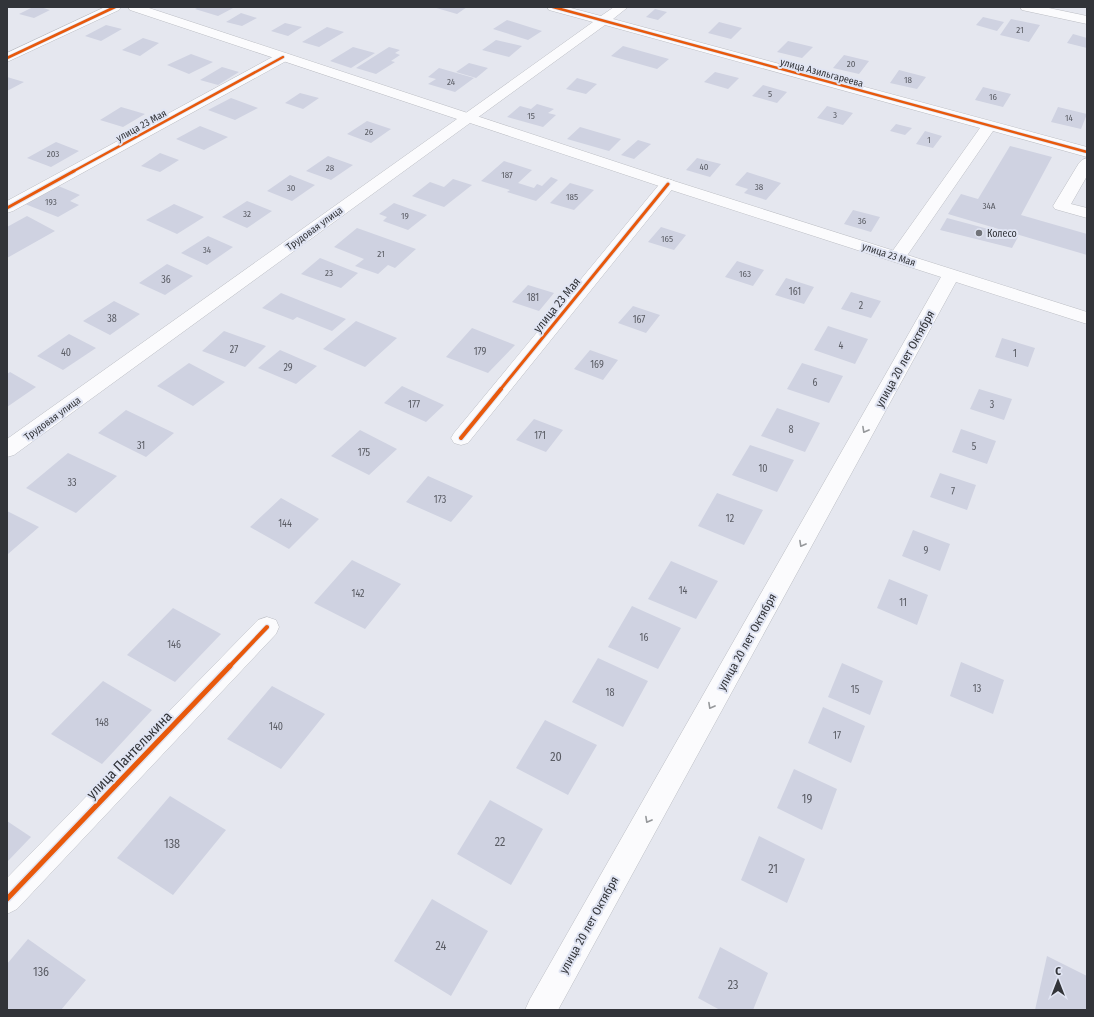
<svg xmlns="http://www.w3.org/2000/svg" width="1094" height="1017" viewBox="0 0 1094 1017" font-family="'Fira Sans Condensed',sans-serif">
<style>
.building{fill:#cfd2e1}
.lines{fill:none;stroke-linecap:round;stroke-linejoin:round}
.minor-casing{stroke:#bcbec4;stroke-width:1}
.major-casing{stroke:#bcbec4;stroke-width:1}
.minor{fill:#fbfbfd;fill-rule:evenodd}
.major{fill:#fbfbfd;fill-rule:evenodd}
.cycleway-far3-casing{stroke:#e1e5f3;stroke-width:4}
.cycleway-far2-casing{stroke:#e1e5f3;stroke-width:5}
.cycleway-far1-casing{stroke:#e1e5f3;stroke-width:6}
.cycleway-casing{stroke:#e1e5f3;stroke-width:8}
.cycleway-far3{stroke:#e8590c;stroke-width:2.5}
.cycleway-far2{stroke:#e8590c;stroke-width:3}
.cycleway-far1{stroke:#e8590c;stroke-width:4}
.cycleway{stroke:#e8590c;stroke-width:5}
.oneway{stroke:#96989b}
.poi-dot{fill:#717379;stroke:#e1e5f3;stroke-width:1.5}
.labels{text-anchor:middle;stroke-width:4;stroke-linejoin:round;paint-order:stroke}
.far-number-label{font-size:9px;fill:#5a5c64}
.far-street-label{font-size:10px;fill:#323439;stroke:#e1e5f3}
.far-poi-label{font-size:10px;fill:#323439;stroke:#e1e5f3;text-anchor:start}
.number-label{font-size:10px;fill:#5a5c64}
.street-label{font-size:12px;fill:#323439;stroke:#e1e5f3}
.near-number-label{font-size:12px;fill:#5a5c64}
.near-street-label{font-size:14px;fill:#323439;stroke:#e1e5f3}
</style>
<rect width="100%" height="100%" fill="#e5e7ef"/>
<!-- building -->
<path class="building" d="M33 7H40L50 10 34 18 19 14Z
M199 7H235L218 16 195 9Z
M433 7H467L457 14Z
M655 9 667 12 658 20 646 17Z
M241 13 257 18 242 26 226 22Z
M983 17 1004 22 997 31 976 25Z
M1011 19 1040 25 1029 42 1000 35Z
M507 20 542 31 528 40 493 29Z
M719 22 742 28 731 39 708 33Z
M285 23 302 27 288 36 271 31Z
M106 25 122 29 101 41 85 36Z
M327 27 344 32 319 47 302 42Z
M1073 34 1087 38V48L1067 43Z
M143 38 159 43 140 56 122 50Z
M496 40 522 46 509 57 482 50Z
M788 41 813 47 802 58 777 52Z
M623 46 669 59 657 69 611 56Z
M353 47 375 53 351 68 330 61Z
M389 47 400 50 395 53 400 55 391 61 395 62 376 74 356 68Z
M191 54 213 62 189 74 167 65Z
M844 55 869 61 859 74 833 68Z
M469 63 488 68 476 78 456 72Z
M222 67 239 72 218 85 200 80Z
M439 68 474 78 455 92 428 84 436 79 428 77Z
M899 70 926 77 917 89 890 83Z
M715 72 739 78 728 89 704 82Z
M7 77 24 82 7 91Z
M577 78 597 84 586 94 566 89Z
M763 85 787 92 777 103 752 96Z
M983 87 1011 94 1003 107 975 100Z
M300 93 319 98 303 109 285 103Z
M231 98 258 108 235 120 208 110Z
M537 104 554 109 548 113 556 115 543 127 507 117 520 106 531 109Z
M827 106 853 113 843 125 817 118Z
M121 107 145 114 123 127 100 120Z
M1058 107 1087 114 1081 129 1051 122Z
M367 121 391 129 371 143 347 134Z
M896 124 912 128 905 135 890 131Z
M200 126 228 137 204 150 176 139Z
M580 127 621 139 609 151 567 139Z
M925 131 942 136 933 148 916 144Z
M638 140 651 144 634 159 621 155Z
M56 142 79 151 51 167 27 158Z
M1010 146 1052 157 1021 215 1087 234V255L948 214 961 194 978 199Z
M160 153 179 160 160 172 141 166Z
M328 156 353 165 331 180 306 171Z
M697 158 721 164 710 177 686 170Z
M504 161 532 170 518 183 534 188 537 184 542 186 551 177 558 180 536 201 507 192 510 190 481 181Z
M747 172 781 183 766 200 744 193 748 189 735 185Z
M290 175 315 185 292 201 267 191Z
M453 179 472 185 444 207 412 196 430 182 444 187Z
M570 183 594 190 574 210 550 203Z
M56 185 80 195 70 201 79 205 58 217 25 204Z
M247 201 272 211 247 228 222 217Z
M394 203 427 215 408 230 383 221 387 217 379 214Z
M174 204 204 217 177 234 146 220Z
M853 210 880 217 871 232 844 224Z
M27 216 55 231 7 258V227Z
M947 218 1018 237 1012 248 940 230Z
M661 227 686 235 674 250 648 242Z
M357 228 416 249 395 268 388 265 378 274 355 266 364 259 334 247Z
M208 236 233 247 207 265 181 253Z
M320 258 358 273 341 288 301 274Z
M737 261 764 270 753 286 725 277Z
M167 264 193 276 165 295 139 283Z
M786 278 814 287 804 304 775 295Z
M528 285 554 293 539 311 512 302Z
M851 292 881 301 871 318 841 309Z
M281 293 346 319 332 331 297 317 293 320 262 308Z
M114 301 140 314 110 335 83 321Z
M633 306 660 315 646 333 618 323Z
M356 321 397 338 365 367 323 349Z
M828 326 868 339 855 364 814 350Z
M472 328 515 345 488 373 446 357Z
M224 331 266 346 245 367 202 351Z
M69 334 96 348 63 370 37 356Z
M1002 338 1035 348 1028 367 995 357Z
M280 350 317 366 296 384 258 368Z
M590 350 618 360 603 380 574 369Z
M189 363 225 382 193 406 157 386Z
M802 363 843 376 829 403 787 389Z
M10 372 36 387 7 407V374Z
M402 386 444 405 426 422 384 403Z
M979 389 1012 399 1004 420 970 409Z
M777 408 820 423 805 452 761 436Z
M126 410 174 433 146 457 98 433Z
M534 419 563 430 546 452 516 440Z
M961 429 996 441 987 464 952 452Z
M360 430 397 449 369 475 331 456Z
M750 445 794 460 777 492 732 475Z
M68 453 117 476 76 513 26 488Z
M940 473 976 485 967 510 930 497Z
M428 476 473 496 451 522 406 502Z
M717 493 763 510 744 545 698 526Z
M281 498 319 519 289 549 250 527Z
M7 511 39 527 8 554H7Z
M913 530 950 544 940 571 902 556Z
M352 560 401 584 365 629 314 603Z
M671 561 718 581 696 619 648 599Z
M889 579 928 595 917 625 877 608Z
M632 606 681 628 658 669 608 647Z
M173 608 221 634 175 682 127 655Z
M598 658 648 681 623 727 572 702Z
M961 662 1004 680 993 714 950 696Z
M842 663 883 681 870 715 828 697Z
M103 681 152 710 102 764 51 734Z
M272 686 325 714 281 769 227 739Z
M823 707 865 726 851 763 808 743Z
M545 720 597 745 568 795 516 768Z
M794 769 837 789 822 830 777 808Z
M170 796 226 830 173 895 117 858Z
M490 800 543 829 511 885 457 854Z
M7 821 31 837 7 862Z
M759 836 805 859 787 903 741 880Z
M432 899 488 931 451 996 394 961Z
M28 939 86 980 61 1010H7V964Z
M720 947 768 973 753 1010H720L698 998Z
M1047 956 1087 976V1010H1035Z"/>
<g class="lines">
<defs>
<path id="minor" d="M105 7H121L119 10 7 62V53Z
M547 7H567L601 16 614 7H628L613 19 1087 147V157L993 131 904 260 898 261 892 260 889 256 980 128 605 25 473 121 468 122 463 121 461 118 463 115 593 22 549 10Z
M1020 7H1044L1087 16V24L1022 10Z
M283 53 288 54 290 57 288 60 13 211 7 213V201L278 54Z
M1087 158V176L1071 204 1087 208V218L1055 209 1053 206 1079 163 1082 160Z
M668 179 674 181 676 184 674 187 468 443 461 445 454 443 451 438 454 433 662 181Z
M267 617 276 620 279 627 276 634 17 909 7 914V878L258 620Z"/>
<path id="major" d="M128 7H146L674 181 1087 312V324L956 282 558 1010H525L530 999 941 277 662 187 470 123 14 455 7 457V439L457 119 130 10Z"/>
</defs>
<!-- minor casing -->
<use href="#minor" class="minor-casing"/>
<!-- major casing -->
<use href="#major" class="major-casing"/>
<!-- minor -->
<use href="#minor" class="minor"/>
<!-- major -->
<use href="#major" class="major"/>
<defs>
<path id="cycleway-far3" d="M553 7 1087 152
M7 58 115 7
M72 172 283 57"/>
<path id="cycleway-far2" d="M7 208 74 171
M500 390 668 184"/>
<path id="cycleway-far1" d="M461 438 501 389
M229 667 267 627"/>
<path id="cycleway" d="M7 899 230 666"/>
</defs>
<!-- cycleway-far3 casing -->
<use href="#cycleway-far3" class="cycleway-far3-casing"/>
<!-- cycleway-far2 casing -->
<use href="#cycleway-far2" class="cycleway-far2-casing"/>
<!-- cycleway-far1 casing -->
<use href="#cycleway-far1" class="cycleway-far1-casing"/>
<!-- cycleway casing -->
<use href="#cycleway" class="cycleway-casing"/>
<!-- cycleway-far3 -->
<use href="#cycleway-far3" class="cycleway-far3"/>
<!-- cycleway-far2 -->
<use href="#cycleway-far2" class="cycleway-far2"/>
<!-- cycleway-far1 -->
<use href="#cycleway-far1" class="cycleway-far1"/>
<!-- cycleway -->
<use href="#cycleway" class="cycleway"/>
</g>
<!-- one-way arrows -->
<defs><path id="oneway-chevron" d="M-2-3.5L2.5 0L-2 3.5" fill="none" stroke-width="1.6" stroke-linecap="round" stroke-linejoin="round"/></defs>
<g class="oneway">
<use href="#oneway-chevron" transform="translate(865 430) rotate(119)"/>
<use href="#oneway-chevron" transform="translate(802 544) rotate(119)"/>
<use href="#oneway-chevron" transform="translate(711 706) rotate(119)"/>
<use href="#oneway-chevron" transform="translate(648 820) rotate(119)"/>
</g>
<!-- markers -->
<circle class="poi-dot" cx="979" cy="233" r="4"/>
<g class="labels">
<!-- far-number labels -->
<g class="far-number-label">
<text x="1020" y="33">21</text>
<text x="851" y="67">20</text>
<text x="908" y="83">18</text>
<text x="451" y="85">24</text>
<text x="770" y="97">5</text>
<text x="993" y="100">16</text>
<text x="835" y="118">3</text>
<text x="531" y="119">15</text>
<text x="1069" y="121">14</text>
<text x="369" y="135">26</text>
<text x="929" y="143">1</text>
<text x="53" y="157">203</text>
<text x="704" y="170">40</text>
<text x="330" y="171">28</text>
<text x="507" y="178">187</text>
<text x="759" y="190">38</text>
<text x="291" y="191">30</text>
<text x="572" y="200">185</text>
<text x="51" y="205">193</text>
<text x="989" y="209">34А</text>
<text x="247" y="217">32</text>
<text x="405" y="219">19</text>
<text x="862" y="224">36</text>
<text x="667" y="242">165</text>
<text x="207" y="253">34</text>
<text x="381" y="257">21</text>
<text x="329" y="276">23</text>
<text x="745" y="277">163</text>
</g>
<!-- far-street labels -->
<g class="far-street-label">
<text transform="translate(822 72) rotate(15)" y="4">улица Азильгареева</text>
<text transform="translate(141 125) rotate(-29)" y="4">улица 23 Мая</text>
<text transform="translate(314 228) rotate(-36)" y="4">Трудовая улица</text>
<text transform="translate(889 254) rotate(18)" y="4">улица 23 Мая</text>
<text transform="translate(52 418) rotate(-36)" y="4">Трудовая улица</text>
</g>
<!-- far-poi labels -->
<g class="far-poi-label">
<text x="987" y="237">Колесо</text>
</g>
<!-- number labels -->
<g class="number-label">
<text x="166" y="283">36</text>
<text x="795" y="295">161</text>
<text x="533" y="301">181</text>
<text x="861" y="309">2</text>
<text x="112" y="322">38</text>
<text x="639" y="323">167</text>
<text x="841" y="349">4</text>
<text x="234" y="353">27</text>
<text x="480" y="355">179</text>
<text x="66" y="356">40</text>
<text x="1015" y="357">1</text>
<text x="597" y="368">169</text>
<text x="288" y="371">29</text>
<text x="815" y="386">6</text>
<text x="414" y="408">177</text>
<text x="992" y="408">3</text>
<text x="791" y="433">8</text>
<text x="540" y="439">171</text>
<text x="141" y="449">31</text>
<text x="974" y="450">5</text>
<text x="364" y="456">175</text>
<text x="763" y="472">10</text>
<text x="72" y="486">33</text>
<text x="953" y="495">7</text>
<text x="440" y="503">173</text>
<text x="730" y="522">12</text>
<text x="285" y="527">144</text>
<text x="926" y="554">9</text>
<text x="683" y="594">14</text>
<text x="358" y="597">142</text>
<text x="903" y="606">11</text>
<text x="644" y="641">16</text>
<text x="174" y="648">146</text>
<text x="977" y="692">13</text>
<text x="855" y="693">15</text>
<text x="610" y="696">18</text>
<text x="102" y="726">148</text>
<text x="276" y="730">140</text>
<text x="837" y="739">17</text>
</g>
<!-- street labels -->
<g class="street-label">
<text transform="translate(557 305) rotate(-51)" y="4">улица 23 Мая</text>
<text transform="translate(905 359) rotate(-61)" y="4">улица 20 лет Октября</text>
<text transform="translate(747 642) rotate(-61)" y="4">улица 20 лет Октября</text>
<text transform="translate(589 925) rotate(-61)" y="4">улица 20 лет Октября</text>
</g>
<!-- near-number labels -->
<g class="near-number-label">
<text x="556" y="761">20</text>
<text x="807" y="803">19</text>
<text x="500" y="846">22</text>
<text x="172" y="848">138</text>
<text x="773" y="873">21</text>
<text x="441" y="950">24</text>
<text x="41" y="976">136</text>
<text x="733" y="989">23</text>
</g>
<!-- near-street labels -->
<g class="near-street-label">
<text transform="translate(129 755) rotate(-46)" y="5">улица Пантелькина</text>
</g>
</g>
<!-- border -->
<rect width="1094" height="1017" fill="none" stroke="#323439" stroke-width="16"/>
<!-- north arrow -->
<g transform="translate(1058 981)" stroke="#e1e5f3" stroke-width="3" paint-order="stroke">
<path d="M0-3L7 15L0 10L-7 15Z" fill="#323439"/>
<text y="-6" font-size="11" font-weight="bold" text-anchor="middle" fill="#323439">С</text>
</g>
</svg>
